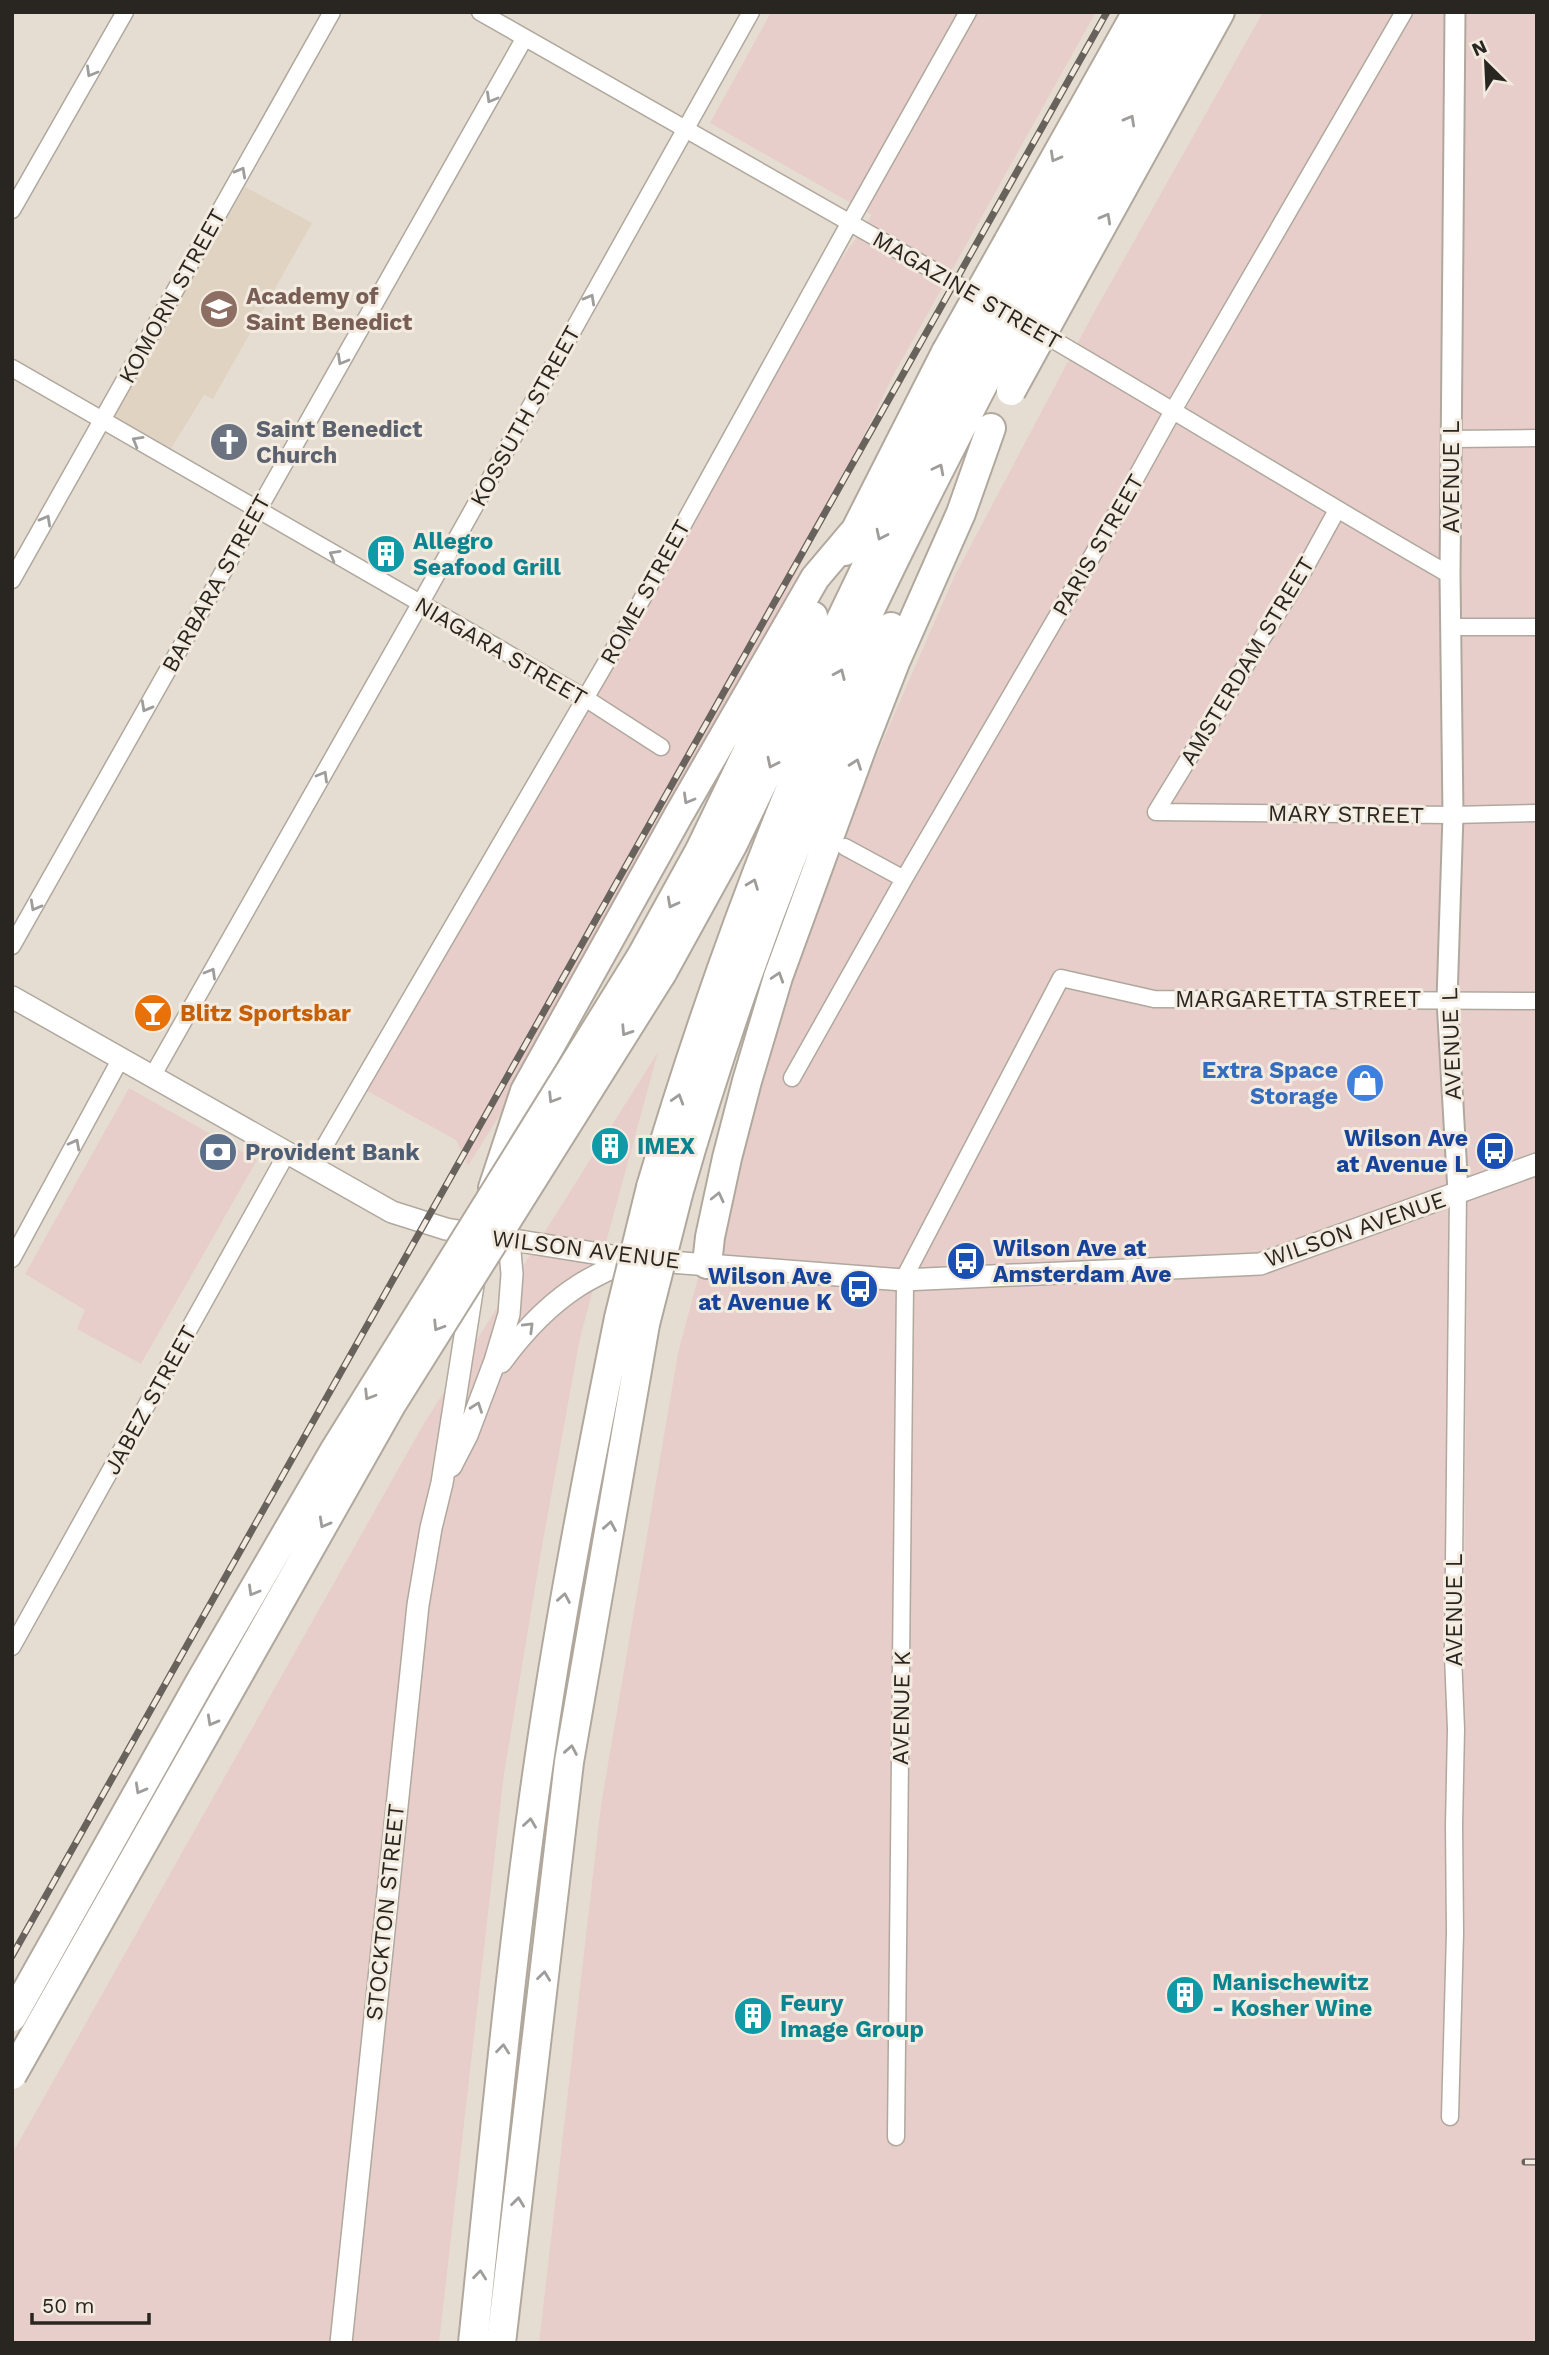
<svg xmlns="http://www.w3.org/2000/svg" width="1549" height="2355" viewBox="0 0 1549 2355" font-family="'Work Sans',sans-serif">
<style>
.built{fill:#e0d3c1}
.industrial{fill:#e8ceca;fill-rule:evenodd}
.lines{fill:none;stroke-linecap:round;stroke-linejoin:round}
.minor-casing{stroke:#b0a89d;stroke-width:19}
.tertiary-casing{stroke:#b0a89d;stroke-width:23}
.secondary-casing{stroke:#b0a89d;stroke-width:24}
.motorway-casing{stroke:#b0a89d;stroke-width:32}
.minor{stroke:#fff;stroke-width:16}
.tertiary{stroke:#fff;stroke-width:19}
.secondary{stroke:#fff;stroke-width:21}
.motorway{stroke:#fff;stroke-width:28}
.rail-casing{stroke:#67625b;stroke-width:7}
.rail{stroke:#f3ebdf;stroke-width:4.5;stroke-dasharray:13;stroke-linecap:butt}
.motorway-bridge-casing{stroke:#b0a89d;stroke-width:32;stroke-linecap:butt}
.motorway-bridge{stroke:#fff;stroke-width:28}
.oneway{stroke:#9f9d9b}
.labels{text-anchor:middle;stroke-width:6;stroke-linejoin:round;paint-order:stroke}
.street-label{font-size:23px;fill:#292521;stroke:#f3ebdf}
.education-label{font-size:23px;font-weight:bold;fill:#785e54;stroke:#f3ebdf;text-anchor:start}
.worship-label{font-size:23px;font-weight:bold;fill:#5b616d;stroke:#f3ebdf;text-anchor:start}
.culture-label{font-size:23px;font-weight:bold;fill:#0d838f;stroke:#f3ebdf;text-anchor:start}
.food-label{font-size:23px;font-weight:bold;fill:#c56008;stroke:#f3ebdf;text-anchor:start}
.shop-label{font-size:23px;font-weight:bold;fill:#366cbe;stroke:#f3ebdf;text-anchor:end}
.transit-label{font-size:23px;font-weight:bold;fill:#164399;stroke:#f3ebdf;text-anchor:end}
.service-label{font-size:23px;font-weight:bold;fill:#4e5e75;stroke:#f3ebdf;text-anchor:start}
</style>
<rect width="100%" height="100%" fill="#e6ddd2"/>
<!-- built -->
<path class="built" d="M245 187 312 223 213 399 204 395 162 463 104 430Z"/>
<!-- industrial -->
<path class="industrial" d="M771 12H1096L894 374 648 878 468 1166 456 1140 367 1091 795 326 872 215 710 123Z
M1263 12H1537V2343H539L601 1805 678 1353 744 1105 854 807 954 577 1092 316ZM1466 1245H1467L1463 1742 1453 1655Z
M658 1052 580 1338 541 1552 504 1774 439 2343H12V2154L423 1425Z
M129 1088 257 1160 141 1364 77 1329 85 1310 25 1274Z"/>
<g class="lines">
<defs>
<path id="minor" d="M480 12 982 298
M12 210 125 12
M1038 331C1176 411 1312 496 1450 575
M12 368 585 698 661 747
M1452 439 1537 438
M12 580 332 12
M1451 627H1537
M1156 812 1453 815 1537 813
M1156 812 1304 570 1337 510
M845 847 904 879
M12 946 524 39
M153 1075 420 604 751 12
M792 1078 904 879 1102 539 1174 409 1404 12
M313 1166 625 630 850 222 968 12
M12 1259 121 1058
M12 1647 287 1153
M1450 2117 1455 1933 1454 1825 1456 1729 1453 1655 1458 1192
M896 2137 905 1284 903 1280 1061 978 1154 999 1537 1001"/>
<path id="tertiary" d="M1455 12 1450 575 1453 815 1447 1000 1458 1192"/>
<path id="secondary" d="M12 997 392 1212 446 1229 631 1259 903 1280 1260 1264 1537 1164
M501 1362C523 1332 547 1306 578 1286 595 1275 614 1267 631 1259
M451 1466 467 1435 495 1361 509 1314 512 1274 509 1240
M341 2343 418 1605 431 1528 442 1483 474 1279"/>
<path id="motorway" d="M1008 242 1137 12
M1031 254 1166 12
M1049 266 1190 12
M1073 278 1220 12
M845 551 946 352
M641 957 700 850 813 616
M662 973 733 844 895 507 969 366
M651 1187C699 1025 756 865 824 710 874 597 930 487 987 377
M493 1188 525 1091 678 816 815 578 853 533
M678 1194C733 1000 805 809 891 627
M707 1264 710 1237 727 1158 747 1081 778 977 862 747 896 660 961 513 991 428
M473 2343C492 2161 509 1978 534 1797 556 1636 587 1477 619 1318
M501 2343 569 1762 645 1324"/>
</defs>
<!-- minor casing -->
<use href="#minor" class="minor-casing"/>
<!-- tertiary casing -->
<use href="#tertiary" class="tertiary-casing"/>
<!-- secondary casing -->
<use href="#secondary" class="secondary-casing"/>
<!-- motorway casing -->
<use href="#motorway" class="motorway-casing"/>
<!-- minor -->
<use href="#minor" class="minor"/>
<!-- tertiary -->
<use href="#tertiary" class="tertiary"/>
<!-- secondary -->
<use href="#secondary" class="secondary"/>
<!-- motorway -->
<use href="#motorway" class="motorway"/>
<defs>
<path id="rail" d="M12 1956 1107 12
M1525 2162H1537"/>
</defs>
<!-- rail casing -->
<use href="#rail" class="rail-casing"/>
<!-- rail -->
<use href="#rail" class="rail"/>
<defs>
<path id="motorway-bridge" d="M946 352 1008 242
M969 366 1031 254
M987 377 1049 266
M1011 391 1073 278
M619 1318 651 1187
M645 1324 678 1194
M12 2017 200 1682 333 1453 641 957
M12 2075 391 1405 662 973"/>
</defs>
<!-- motorway-bridge casing -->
<use href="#motorway-bridge" class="motorway-bridge-casing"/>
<!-- motorway-bridge -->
<use href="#motorway-bridge" class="motorway-bridge"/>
</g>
<!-- one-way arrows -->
<defs><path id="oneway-chevron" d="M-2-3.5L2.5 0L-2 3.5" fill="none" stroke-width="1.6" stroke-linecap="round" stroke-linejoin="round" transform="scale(1.75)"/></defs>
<g class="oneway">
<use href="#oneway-chevron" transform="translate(91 72) rotate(120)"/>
<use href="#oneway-chevron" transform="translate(491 98) rotate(120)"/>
<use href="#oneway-chevron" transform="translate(1130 120) rotate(-61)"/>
<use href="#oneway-chevron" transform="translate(1055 157) rotate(119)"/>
<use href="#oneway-chevron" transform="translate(241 172) rotate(-61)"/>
<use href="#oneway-chevron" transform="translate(1106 218) rotate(-61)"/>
<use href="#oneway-chevron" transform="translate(590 299) rotate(-61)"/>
<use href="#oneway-chevron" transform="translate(342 360) rotate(120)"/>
<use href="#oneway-chevron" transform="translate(137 441) rotate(-150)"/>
<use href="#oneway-chevron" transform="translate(939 469) rotate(-63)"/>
<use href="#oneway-chevron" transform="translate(46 520) rotate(-61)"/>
<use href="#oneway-chevron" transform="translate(881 535) rotate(116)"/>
<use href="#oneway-chevron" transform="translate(334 555) rotate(-150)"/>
<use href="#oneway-chevron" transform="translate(840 674) rotate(-66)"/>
<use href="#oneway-chevron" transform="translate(146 707) rotate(119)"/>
<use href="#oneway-chevron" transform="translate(772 763) rotate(116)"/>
<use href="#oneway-chevron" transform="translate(856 764) rotate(-70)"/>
<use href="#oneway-chevron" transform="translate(323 776) rotate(-60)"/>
<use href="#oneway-chevron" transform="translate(688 799) rotate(120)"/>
<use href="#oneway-chevron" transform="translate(753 884) rotate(-69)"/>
<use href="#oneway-chevron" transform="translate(672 903) rotate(118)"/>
<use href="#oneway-chevron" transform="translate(35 906) rotate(119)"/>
<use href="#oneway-chevron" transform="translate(211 973) rotate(-60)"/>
<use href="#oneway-chevron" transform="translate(778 977) rotate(-72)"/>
<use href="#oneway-chevron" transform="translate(626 1031) rotate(123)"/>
<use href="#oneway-chevron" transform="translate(553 1098) rotate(122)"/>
<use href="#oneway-chevron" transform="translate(678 1099) rotate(-73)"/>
<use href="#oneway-chevron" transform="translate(75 1144) rotate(-62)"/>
<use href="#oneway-chevron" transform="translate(718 1197) rotate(-77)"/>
<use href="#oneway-chevron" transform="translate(438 1326) rotate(122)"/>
<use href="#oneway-chevron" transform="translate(529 1327) rotate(-45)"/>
<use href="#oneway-chevron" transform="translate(369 1395) rotate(122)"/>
<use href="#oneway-chevron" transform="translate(477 1407) rotate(-70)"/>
<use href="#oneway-chevron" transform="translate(324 1523) rotate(119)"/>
<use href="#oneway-chevron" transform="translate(610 1526) rotate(-80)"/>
<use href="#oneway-chevron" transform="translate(253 1591) rotate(120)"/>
<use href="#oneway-chevron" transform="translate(564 1598) rotate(-80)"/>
<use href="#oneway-chevron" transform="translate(212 1721) rotate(119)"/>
<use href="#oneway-chevron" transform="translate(571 1750) rotate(-80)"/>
<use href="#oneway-chevron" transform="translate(140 1789) rotate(119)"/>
<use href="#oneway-chevron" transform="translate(530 1823) rotate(-82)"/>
<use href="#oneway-chevron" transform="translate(544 1976) rotate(-83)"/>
<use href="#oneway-chevron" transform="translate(503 2049) rotate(-84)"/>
<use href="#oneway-chevron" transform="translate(518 2202) rotate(-83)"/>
<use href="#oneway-chevron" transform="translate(480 2275) rotate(-84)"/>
</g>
<!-- icons -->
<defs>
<symbol id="school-disc" viewBox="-11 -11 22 22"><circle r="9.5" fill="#8d6e63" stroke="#f3ebdf"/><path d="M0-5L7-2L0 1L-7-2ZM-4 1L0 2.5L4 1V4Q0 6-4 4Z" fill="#fff"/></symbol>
<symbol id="church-disc" viewBox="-11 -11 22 22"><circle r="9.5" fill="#6b7280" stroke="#f3ebdf"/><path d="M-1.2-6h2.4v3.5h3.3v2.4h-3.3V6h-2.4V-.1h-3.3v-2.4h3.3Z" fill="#fff"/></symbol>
<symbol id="building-disc" viewBox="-11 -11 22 22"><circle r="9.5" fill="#0f9aa8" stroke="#f3ebdf"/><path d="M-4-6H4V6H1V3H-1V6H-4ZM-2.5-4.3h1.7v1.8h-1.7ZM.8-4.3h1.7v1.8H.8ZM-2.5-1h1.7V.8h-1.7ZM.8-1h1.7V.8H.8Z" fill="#fff"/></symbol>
<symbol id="bar-disc" viewBox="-11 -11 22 22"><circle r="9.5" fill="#e8710a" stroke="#f3ebdf"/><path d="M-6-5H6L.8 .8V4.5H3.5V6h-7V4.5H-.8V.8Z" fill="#fff"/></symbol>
<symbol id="shop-disc" viewBox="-11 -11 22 22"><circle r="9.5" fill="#3f7fe0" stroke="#f3ebdf"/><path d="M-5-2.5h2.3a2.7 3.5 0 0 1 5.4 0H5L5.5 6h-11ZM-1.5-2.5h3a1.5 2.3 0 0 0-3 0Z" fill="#fff"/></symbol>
<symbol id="bus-disc" viewBox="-11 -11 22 22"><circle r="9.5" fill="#1a4fb4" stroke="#f3ebdf"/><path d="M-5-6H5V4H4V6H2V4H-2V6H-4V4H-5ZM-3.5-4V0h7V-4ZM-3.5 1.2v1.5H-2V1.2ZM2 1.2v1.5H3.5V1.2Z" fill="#fff"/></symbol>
<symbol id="bank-disc" viewBox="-11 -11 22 22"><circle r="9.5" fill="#5c6f8a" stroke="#f3ebdf"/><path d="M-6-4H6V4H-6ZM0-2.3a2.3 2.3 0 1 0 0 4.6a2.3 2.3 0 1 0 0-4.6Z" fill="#fff"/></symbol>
</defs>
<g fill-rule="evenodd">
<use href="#school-disc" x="197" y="287" width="44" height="44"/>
<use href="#church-disc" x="207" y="420" width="44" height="44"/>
<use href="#building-disc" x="364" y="532" width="44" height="44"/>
<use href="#bar-disc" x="131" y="991" width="44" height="44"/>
<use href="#shop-disc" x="1343" y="1061" width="44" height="44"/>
<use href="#building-disc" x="588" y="1124" width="44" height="44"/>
<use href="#bus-disc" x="1473" y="1129" width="44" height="44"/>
<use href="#bank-disc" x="196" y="1130" width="44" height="44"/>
<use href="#bus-disc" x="944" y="1239" width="44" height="44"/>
<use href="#bus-disc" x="837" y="1267" width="44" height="44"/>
<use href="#building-disc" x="1163" y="1973" width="44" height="44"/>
<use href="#building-disc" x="731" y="1994" width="44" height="44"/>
</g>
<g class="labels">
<!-- street labels -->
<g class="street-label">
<text transform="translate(967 290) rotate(30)" y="8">MAGAZINE STREET</text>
<text transform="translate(172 296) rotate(-61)" y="8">KOMORN STREET</text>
<text transform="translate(525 416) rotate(-61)" y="8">KOSSUTH STREET</text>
<text transform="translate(1451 477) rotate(-90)" y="8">AVENUE L</text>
<text transform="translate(1098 545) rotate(-60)" y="8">PARIS STREET</text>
<text transform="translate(216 583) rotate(-61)" y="8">BARBARA STREET</text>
<text transform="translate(645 592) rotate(-61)" y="8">ROME STREET</text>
<text transform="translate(501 651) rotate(30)" y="8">NIAGARA STREET</text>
<text transform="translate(1247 661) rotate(-59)" y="8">AMSTERDAM STREET</text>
<text transform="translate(1346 814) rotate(1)" y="8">MARY STREET</text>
<text x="1298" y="1007">MARGARETTA STREET</text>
<text transform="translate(1451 1044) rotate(-92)" y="8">AVENUE L</text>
<text transform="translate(1355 1229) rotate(-19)" y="8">WILSON AVENUE</text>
<text transform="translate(586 1249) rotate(7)" y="8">WILSON AVENUE</text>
<text transform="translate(150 1400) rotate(-61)" y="8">JABEZ STREET</text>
<text transform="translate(1454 1610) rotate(-90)" y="8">AVENUE L</text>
<text transform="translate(901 1708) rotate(-89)" y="8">AVENUE K</text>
<text transform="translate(385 1912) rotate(-84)" y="8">STOCKTON STREET</text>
</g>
<!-- education labels -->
<g class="education-label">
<text x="246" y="304">Academy of<tspan x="246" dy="26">Saint Benedict</tspan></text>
</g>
<!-- worship labels -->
<g class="worship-label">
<text x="256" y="437">Saint Benedict<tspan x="256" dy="26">Church</tspan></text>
</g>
<!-- culture labels -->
<g class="culture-label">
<text x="413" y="549">Allegro<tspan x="413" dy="26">Seafood Grill</tspan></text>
<text x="637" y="1154">IMEX</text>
<text x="1212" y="1990">Manischewitz<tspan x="1212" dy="26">- Kosher Wine</tspan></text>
<text x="780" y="2011">Feury<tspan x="780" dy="26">Image Group</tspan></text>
</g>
<!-- food labels -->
<g class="food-label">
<text x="180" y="1021">Blitz Sportsbar</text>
</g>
<!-- shop labels -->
<g class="shop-label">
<text x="1338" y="1078">Extra Space<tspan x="1338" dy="26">Storage</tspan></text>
</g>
<!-- transit labels -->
<g class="transit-label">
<text x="1468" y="1146">Wilson Ave<tspan x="1468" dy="26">at Avenue L</tspan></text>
<text x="993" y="1256" text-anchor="start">Wilson Ave at<tspan x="993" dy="26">Amsterdam Ave</tspan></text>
<text x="832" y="1284">Wilson Ave<tspan x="832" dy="26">at Avenue K</tspan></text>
</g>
<!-- service labels -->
<g class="service-label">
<text x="245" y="1160">Provident Bank</text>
</g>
</g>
<!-- border -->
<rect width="1549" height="2355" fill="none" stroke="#292521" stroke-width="28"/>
<!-- north arrow -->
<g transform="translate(1486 63) rotate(336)" stroke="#f3ebdf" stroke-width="5" paint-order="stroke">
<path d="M0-5L12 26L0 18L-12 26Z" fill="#292521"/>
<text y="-10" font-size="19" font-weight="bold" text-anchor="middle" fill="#292521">N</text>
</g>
<!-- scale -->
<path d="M32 2313v10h117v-10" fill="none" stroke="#292521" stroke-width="3.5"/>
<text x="42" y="2313" font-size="21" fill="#292521" stroke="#f3ebdf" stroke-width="5" paint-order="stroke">50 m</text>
</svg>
